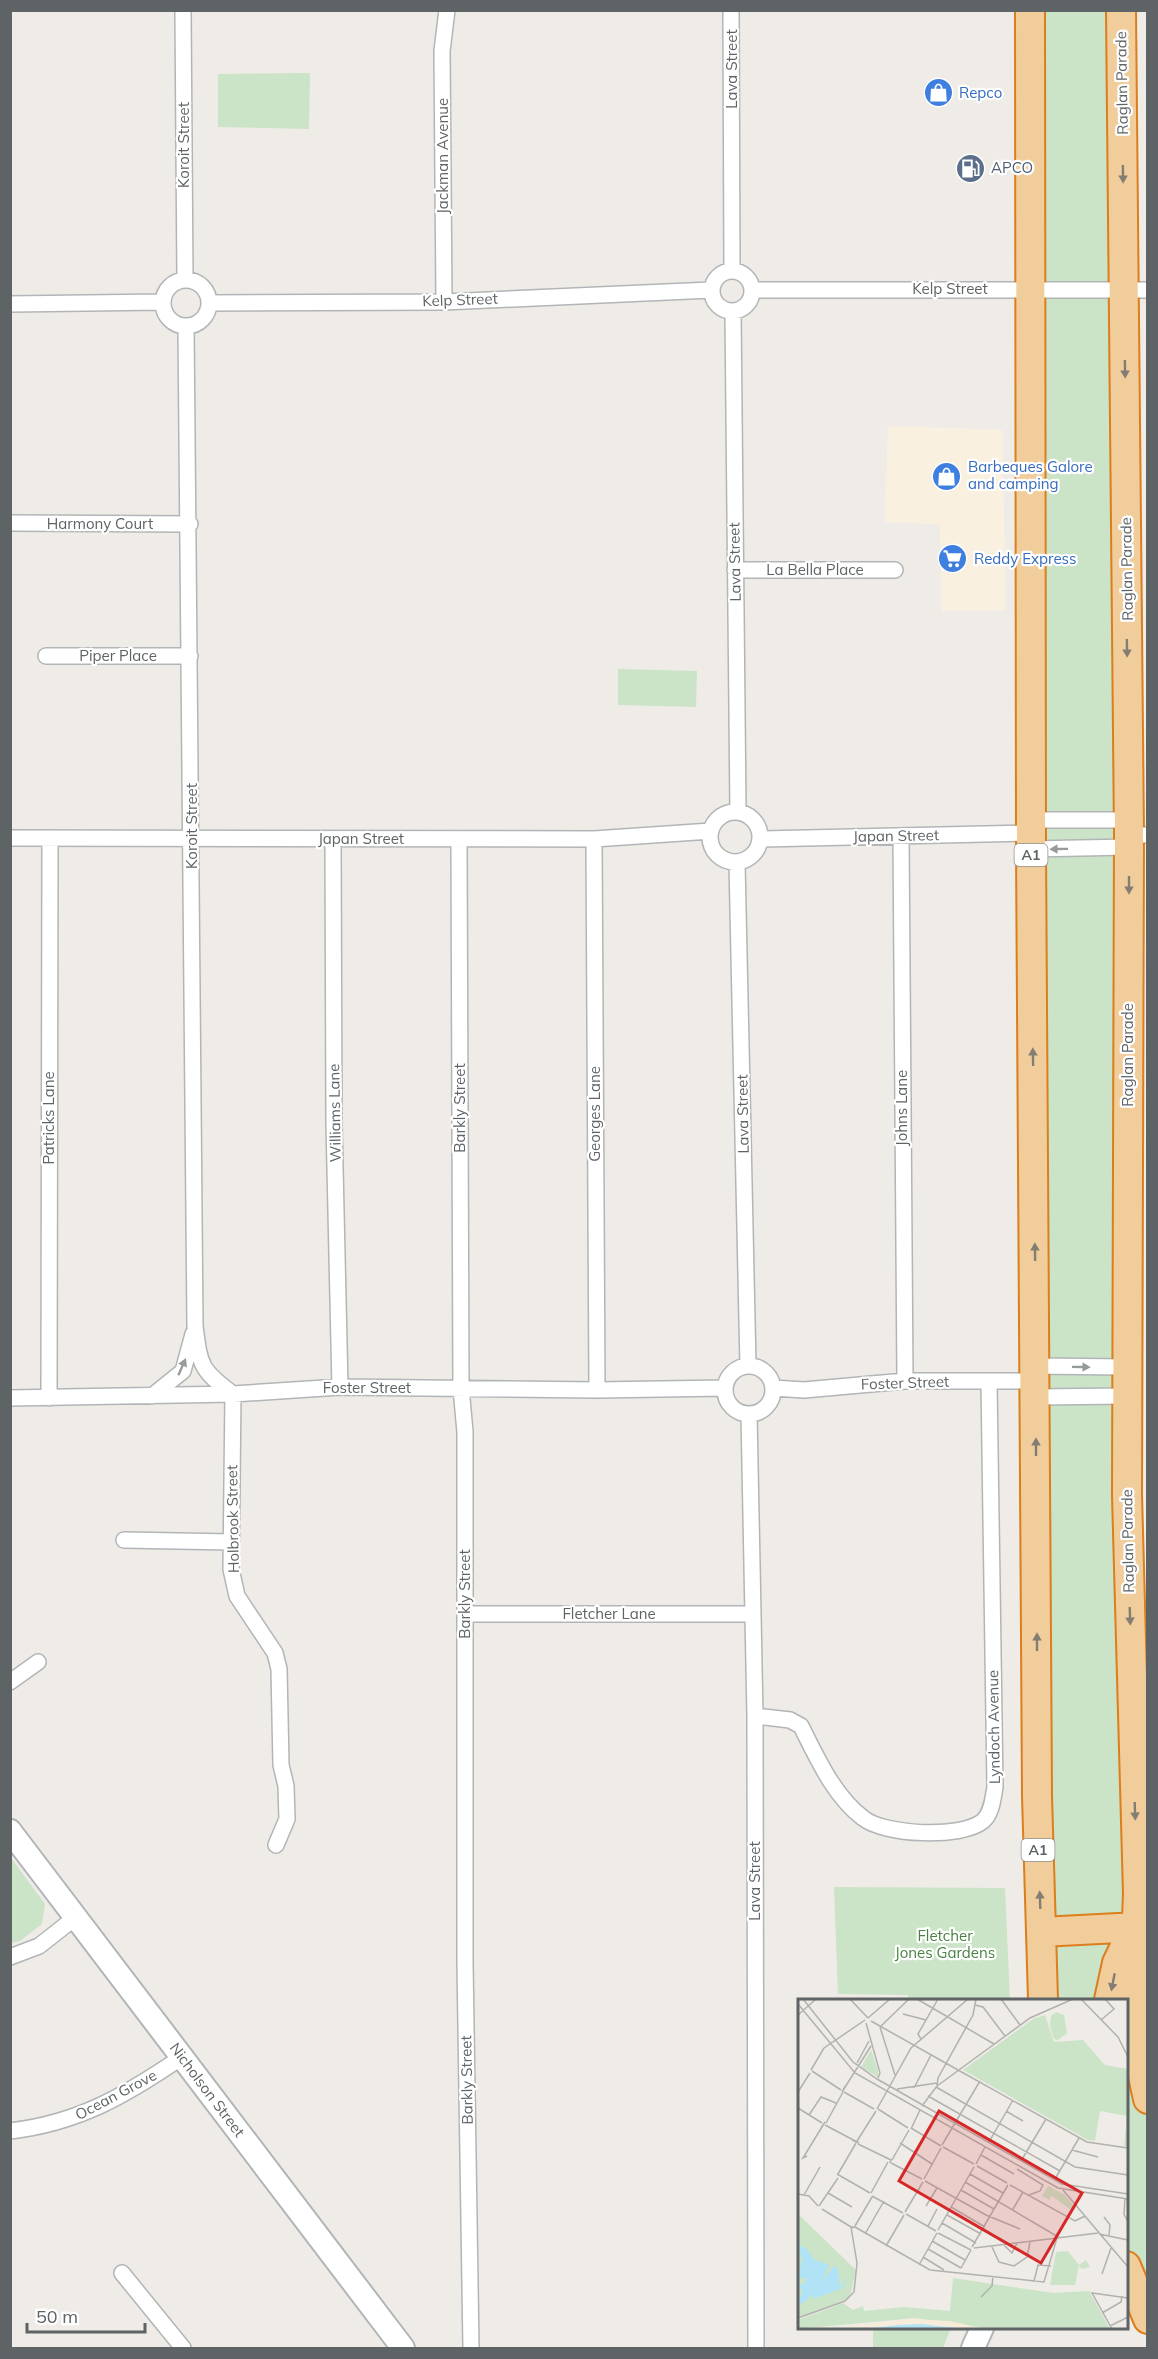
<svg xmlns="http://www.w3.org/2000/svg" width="1158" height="2359" viewBox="0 0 1158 2359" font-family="Mulish,sans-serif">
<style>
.commercial{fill:#faf0e0}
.green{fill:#cbe3c7}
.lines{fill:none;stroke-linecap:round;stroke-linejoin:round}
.street-casing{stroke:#b2b5b7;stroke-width:18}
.secondary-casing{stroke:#b1b5b8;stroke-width:26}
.highway-casing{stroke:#db7e1b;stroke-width:32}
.street{stroke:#fff;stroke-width:15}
.secondary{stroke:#fff;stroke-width:22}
.highway{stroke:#f1cd9c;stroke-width:28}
.oneway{fill:#837e73}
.oneway2{fill:#969a9b}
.labels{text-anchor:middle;stroke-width:4.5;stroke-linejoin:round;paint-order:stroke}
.shield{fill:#fff;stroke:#8e9293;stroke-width:1.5}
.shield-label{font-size:14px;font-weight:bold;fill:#5e6365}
.street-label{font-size:15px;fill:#5e6365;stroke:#fff}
.shop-label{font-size:15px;fill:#366cbe;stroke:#fff;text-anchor:start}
.service-label{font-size:15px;fill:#4e5e75;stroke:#fff;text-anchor:start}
.park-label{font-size:15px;fill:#488240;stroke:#fff}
.inset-road{fill:none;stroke:#b1b1af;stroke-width:1.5}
.view{fill:#d62828;fill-opacity:0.15;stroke:#d62828;stroke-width:3}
.inset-edge{fill:none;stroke:#5e6365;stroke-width:3}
</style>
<rect width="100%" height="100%" fill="#efece7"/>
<!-- commercial -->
<path class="commercial" d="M888 426 1002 430 1006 610 942 611 940 524 885 522Z"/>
<!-- green -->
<path class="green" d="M1028 11H1121L1148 2099 1147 2318 1127 2266 1126 2000H1043Z
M310 73 309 129 218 127V74Z
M618 669 697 671 696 707 618 705Z
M11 1858 45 1904 42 1924 20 1941 11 1943Z
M834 1887 1005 1888 1010 2000H909L908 1995 838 1994Z
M873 2328H951L943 2348H873Z"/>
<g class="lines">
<defs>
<path id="street" d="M183 10 185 280
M731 10 732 271
M712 291a20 20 0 1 1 40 0a20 20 0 1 1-40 0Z
M163 303a23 23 0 1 1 46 0a23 23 0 1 1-46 0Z
M752 290H1148
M444 302 442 51 447 10
M209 303 444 302 711 290
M10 304 163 302
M733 312 738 812
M186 326 195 1326C200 1365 200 1370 233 1394L231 1569 237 1596 275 1653 279 1669 281 1765 286 1786 287 1819 276 1845
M10 523 190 524
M735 570H895
M46 656H190
M710 837a25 25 0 1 1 50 0a25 25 0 1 1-50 0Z
M1031 820H1129
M1129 835H1148
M901 836 905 1381
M10 838 594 839 711 831
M333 839 334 1123 340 1387
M594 839 597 1390
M761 839 1031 833
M459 840 461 1388 465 1432V1963L471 2348
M1031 849 1129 847
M737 863 748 1366
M1036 1366 1126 1367
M725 1390a24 24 0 1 1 48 0a24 24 0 1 1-48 0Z
M773 1388 804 1390 905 1381H1036
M152 1396 183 1371 193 1334
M1036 1397 1126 1396
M10 1398 233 1394 340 1387 597 1390 725 1388
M49 1398 50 838
M749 1414 755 1716 756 2348
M124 1540 231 1542
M465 1614H753
M10 1682 38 1662
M755 1716 790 1720 801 1726C817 1758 834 1796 863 1818 884 1835 961 1839 983 1821 992 1813 993 1798 995 1787L989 1382
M10 1957 39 1946 76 1917
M10 2131C79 2123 126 2095 182 2057
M122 2273 183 2348"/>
<path id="secondary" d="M10 1831 403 2348
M973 2348 982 2328"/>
<path id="highway" d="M1030 10 1031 849 1037 1796 1043 2000
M1121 10 1129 835 1127 1495 1138 1894 1134 1993 1137 2048 1148 2099
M1041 1932 1138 1927
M1109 2000 1117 1963 1129 1938
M1126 2266 1148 2319"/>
</defs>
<!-- street casing -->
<use href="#street" class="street-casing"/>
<!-- secondary casing -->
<use href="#secondary" class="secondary-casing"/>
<!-- highway casing -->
<use href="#highway" class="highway-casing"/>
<!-- street -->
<use href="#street" class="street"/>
<!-- secondary -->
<use href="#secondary" class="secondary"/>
<!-- highway -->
<use href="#highway" class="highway"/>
</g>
<!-- one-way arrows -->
<defs><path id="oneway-solid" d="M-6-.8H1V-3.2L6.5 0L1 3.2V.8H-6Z" transform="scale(1.5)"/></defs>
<g class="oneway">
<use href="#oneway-solid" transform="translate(1123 174) rotate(89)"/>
<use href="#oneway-solid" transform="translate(1125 369) rotate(89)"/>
<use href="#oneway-solid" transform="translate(1127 648) rotate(89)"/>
<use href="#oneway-solid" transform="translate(1129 885) rotate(90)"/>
<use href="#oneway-solid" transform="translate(1033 1057) rotate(-91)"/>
<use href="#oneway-solid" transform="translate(1035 1252) rotate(-91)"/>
<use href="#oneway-solid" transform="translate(1036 1447) rotate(-90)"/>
<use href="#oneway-solid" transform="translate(1130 1616) rotate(88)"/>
<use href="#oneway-solid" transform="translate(1037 1642) rotate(-90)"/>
<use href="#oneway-solid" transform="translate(1135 1811) rotate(88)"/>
<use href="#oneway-solid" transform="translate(1040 1900) rotate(-92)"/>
<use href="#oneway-solid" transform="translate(1113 1982) rotate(101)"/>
</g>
<g class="oneway2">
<use href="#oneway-solid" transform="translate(1059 849) rotate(179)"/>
<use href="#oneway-solid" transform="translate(182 1367) rotate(-66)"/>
<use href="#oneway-solid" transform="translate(1081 1367) rotate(1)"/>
</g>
<!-- icons -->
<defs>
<symbol id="shop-disc" viewBox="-11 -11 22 22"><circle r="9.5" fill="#3f7fe0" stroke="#fff"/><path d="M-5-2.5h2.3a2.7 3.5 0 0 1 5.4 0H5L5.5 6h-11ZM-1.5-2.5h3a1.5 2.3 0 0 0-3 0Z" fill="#fff"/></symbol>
<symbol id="fuel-disc" viewBox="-11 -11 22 22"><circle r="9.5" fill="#5c6f8a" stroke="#fff"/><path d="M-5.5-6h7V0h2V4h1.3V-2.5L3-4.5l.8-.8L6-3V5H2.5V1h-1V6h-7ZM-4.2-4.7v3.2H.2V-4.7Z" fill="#fff"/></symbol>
<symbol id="supermarket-disc" viewBox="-11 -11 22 22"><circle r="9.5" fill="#3f7fe0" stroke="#fff"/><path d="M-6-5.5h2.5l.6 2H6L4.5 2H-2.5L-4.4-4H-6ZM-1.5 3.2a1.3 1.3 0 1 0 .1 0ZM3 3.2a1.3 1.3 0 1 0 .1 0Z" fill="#fff"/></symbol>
</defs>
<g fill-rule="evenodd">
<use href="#shop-disc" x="922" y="76" width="33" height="33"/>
<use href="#fuel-disc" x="954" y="152" width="33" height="33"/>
<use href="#shop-disc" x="930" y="460" width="33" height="33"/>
<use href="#supermarket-disc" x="936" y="542" width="33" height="33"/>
</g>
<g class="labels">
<!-- shield labels -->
<g class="shield">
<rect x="1014.5" y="844" width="33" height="22" rx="4.5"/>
<rect x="1021.5" y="1839" width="33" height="22" rx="4.5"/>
</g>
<g class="shield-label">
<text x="1031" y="860">A1</text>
<text x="1038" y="1855">A1</text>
</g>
<!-- street labels -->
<g class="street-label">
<text transform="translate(732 69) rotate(-90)" y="5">Lava Street</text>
<text transform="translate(1122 83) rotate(-91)" y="5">Raglan Parade</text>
<text transform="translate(184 145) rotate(-90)" y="5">Koroit Street</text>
<text transform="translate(443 156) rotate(-90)" y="5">Jackman Avenue</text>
<text x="950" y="294">Kelp Street</text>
<text transform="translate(460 300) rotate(-2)" y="5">Kelp Street</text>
<text x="100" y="529">Harmony Court</text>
<text transform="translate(735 562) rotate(-91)" y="5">Lava Street</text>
<text transform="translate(1127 569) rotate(-91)" y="5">Raglan Parade</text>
<text x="815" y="575">La Bella Place</text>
<text x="118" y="661">Piper Place</text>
<text transform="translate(192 826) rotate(-90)" y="5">Koroit Street</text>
<text transform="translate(896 836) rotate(-1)" y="5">Japan Street</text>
<text x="361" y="844">Japan Street</text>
<text transform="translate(1128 1055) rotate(-90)" y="5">Raglan Parade</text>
<text transform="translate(460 1108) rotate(-90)" y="5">Barkly Street</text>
<text transform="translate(902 1108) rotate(-90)" y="5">Johns Lane</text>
<text transform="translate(335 1113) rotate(-91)" y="5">Williams Lane</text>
<text transform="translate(595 1114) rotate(-90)" y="5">Georges Lane</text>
<text transform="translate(743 1114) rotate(-91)" y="5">Lava Street</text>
<text transform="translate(49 1118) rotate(-90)" y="5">Patricks Lane</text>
<text transform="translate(905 1383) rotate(-2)" y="5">Foster Street</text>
<text x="367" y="1393">Foster Street</text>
<text transform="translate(233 1519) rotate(-91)" y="5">Holbrook Street</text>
<text transform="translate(1128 1541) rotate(-91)" y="5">Raglan Parade</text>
<text transform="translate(465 1594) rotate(-90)" y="5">Barkly Street</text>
<text x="609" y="1619">Fletcher Lane</text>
<text transform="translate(994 1727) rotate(-91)" y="5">Lyndoch Avenue</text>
<text transform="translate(755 1881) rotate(-90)" y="5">Lava Street</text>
<text transform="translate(467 2080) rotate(-91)" y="5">Barkly Street</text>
<text transform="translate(207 2090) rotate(53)" y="5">Nicholson Street</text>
<text transform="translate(116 2095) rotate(-28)" y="5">Ocean Grove</text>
</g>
<!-- shop labels -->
<g class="shop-label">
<text x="959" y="98">Repco</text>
<text x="968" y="472">Barbeques Galore<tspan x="968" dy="17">and camping</tspan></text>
<text x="974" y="564">Reddy Express</text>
</g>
<!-- service labels -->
<g class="service-label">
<text x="991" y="173">APCO</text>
</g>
<!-- park labels -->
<g class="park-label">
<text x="945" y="1941">Fletcher<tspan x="945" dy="17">Jones Gardens</tspan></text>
</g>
</g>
<!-- overview -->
<g transform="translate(798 1999)">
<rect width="330" height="330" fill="#efece7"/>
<path d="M258 13 266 16 269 34 260 41 256 40 252 27 253 17ZM247 16 256 43 285 41 307 66 330 70V147H326L329 117 302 112 297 142 290 141 165 71 235 20ZM73 51 80 72V78L63 68ZM250 187 267 196 276 207 273 211 254 197 251 201 244 197ZM0 215 58 271 52 299 0 319ZM270 252 281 266 288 261 292 268 284 270 281 267 277 286H252L258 253ZM155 279 255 294 291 292 312 330H188L117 319 0 330V321L45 304 55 311 65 307 66 312 106 308 152 312Z" fill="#cbe3c7"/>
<path d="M114 320 152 322 187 330 123 325 30 330Z" fill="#f7ebda"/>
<path d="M0 245 10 251 15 260 31 266 24 282 9 301 0 307 4 292 0 284 5 286 9 280 0 278 4 261ZM36 267 40 270 42 289 49 278 45 289 15 300 14 295ZM123 325 165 330H68L100 326Z" fill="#b0e3f5"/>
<path class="inset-road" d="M5 0 55 63 79 80 264 185 330 195M52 0 70 19M119 0 196 45M203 0 222 26M283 0 320 38 330 58M0 5 57 74 260 189 330 200M177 6 185 8 207 37M105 15 128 21M0 16 18 0M70 19 92 0M303 21 316 10 307 0M73 22 160 71M68 24 82 74 80 79M82 28 97 76M82 28 111 0M123 40 120 35 140 0M26 49 67 21M59 64 71 42M13 71 26 49M160 71 289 143 330 149M14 72 43 91M47 87 44 93 73 47M139 87 232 19 275 0M138 88 277 168 330 176M116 89 133 56M99 90 139 84M0 93 12 74M46 93 76 110M130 97 262 172M124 107 139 87 140 79 175 16 178 0M0 109 24 124M79 110 113 49 170 0M80 110 110 129M208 112 225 122M11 116 23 98 38 104M28 124 45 93M27 126 61 144 54 141M113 129 143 147M113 130 122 111M59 142 78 112M191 143 215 101M102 144 134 165M60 145 93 161 92 164M144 146 182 82M145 148 176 165M274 151 300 158M183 156 216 175M9 157 5 159 27 123 23 129M94 161 111 131M223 162 248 120M93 164 124 180M178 165 187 148M179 167 209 184M219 170 245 186 242 192 231 196M39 175 72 194M40 175 58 144M172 175 205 194M126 180 143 149M257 180 281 139M127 182 188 216 222 230M167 183 262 239M212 186 277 222 287 217M163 191 196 210M265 191 330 268M30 194 54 208M73 194 90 163M0 195 11 197 20 207M6 196 22 168M74 197 105 214M327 200 326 215 330 223M21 207 40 179M128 207 139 189M153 208 187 228M24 210 53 228M215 210 225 193M107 213 125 183M108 215 138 232M149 216 183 235M306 218 312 226 311 236M144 224 178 244M57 227 74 198M130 227 139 210M57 228 132 271 246 283 259 239M140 231 176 168M140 234 173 251M67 235 86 202M301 235 330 241M134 242 167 261M206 246 214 254 219 244M88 247 106 216M174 248 210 186M194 248 201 263 216 267 229 258 232 243M176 249 300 234M130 250 163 269M125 258 146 271M121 266 139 234M163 269 173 251M304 275 313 249M236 282 240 266 253 267M183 298 194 287 195 277M304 314 323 303 324 297M0 319 47 302 56 293 59 264 53 228H57L53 229M312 327 330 318M314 330 294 294 330 299"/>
<path class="view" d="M141 112 284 194 243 264 101 182Z"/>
<rect width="330" height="330" class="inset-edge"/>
</g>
<!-- border -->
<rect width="1158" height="2359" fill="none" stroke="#5e6365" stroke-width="24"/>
<!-- scale -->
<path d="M27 2323v9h118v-9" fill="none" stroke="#5e6365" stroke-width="3"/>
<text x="36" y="2323" font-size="18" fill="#5e6365" stroke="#ffffff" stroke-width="4.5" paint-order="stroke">50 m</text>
</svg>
